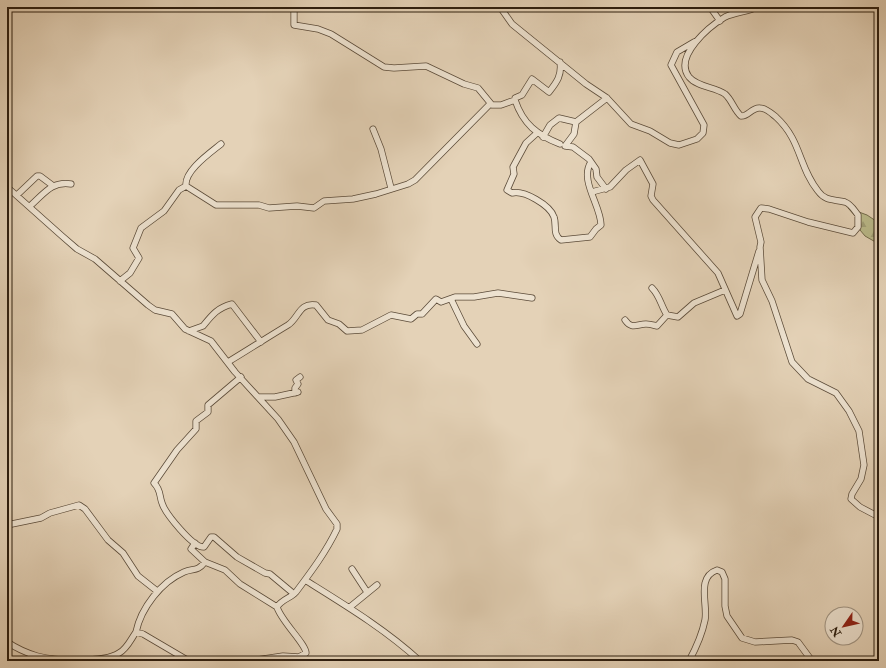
<svg xmlns="http://www.w3.org/2000/svg" width="886" height="668" viewBox="0 0 886 668" font-family="'IM FELL Double Pica',serif">
<style>
.forest{fill:url(#forest-firs);stroke:#746c4c}
.lines{fill:none;stroke-linecap:round;stroke-linejoin:round}
.minor-casing{stroke:#5b4b39;stroke-width:7}
.minor{stroke:#ede2d0;stroke-width:5.5}
</style>
<defs>
<pattern id="forest-firs" width="22" height="20" patternUnits="userSpaceOnUse"><rect width="22" height="20" fill="#baba8a"/><path d="M5 1l3.5 6h-7zM16 11l3.5 6h-7z" fill="#a09f76"/></pattern>
</defs>
<rect width="100%" height="100%" fill="#e4d2b7"/>
<filter id="stains"><feTurbulence type="fractalNoise" baseFrequency=".005" numOctaves="4"/><feColorMatrix values="0 0 0 0 .2 0 0 0 0 .09 0 0 0 0 .02 0 0 0 .5 -.17"/></filter>
<radialGradient id="worn" r=".72"><stop offset=".6" stop-color="#630" stop-opacity="0"/><stop offset="1" stop-color="#630" stop-opacity=".3"/></radialGradient>
<!-- forest -->
<path class="forest" d="M848 208 867 215 879 223V244L865 236 860 230 858 219Z"/>
<g class="lines">
<defs>
<path id="minor" d="M294 7V25L318 29 331 34 384 67 394 68 426 66 464 84 478 88 492 105H501L515 100C523 124 537 135 560 144
M500 7 512 24 586 84 607 98 631 124 650 131 670 143 679 145 697 139 703 133 704 125 671 65 677 52 694 42
M710 7 720 21
M757 7C747 12 735 12 725 17 710 26 673 56 689 77 697 87 715 87 725 94 732 100 734 110 741 116 748 117 752 107 760 108 766 108 771 113 776 117 802 141 798 166 818 191 826 202 834 199 845 202 851 204 854 210 858 215V227L853 233 808 222 769 209 761 208 755 217 761 242 760 247 762 280 772 301 792 362 808 379 836 393 849 411 859 431 864 465 861 479 852 494 851 499 860 507 879 517
M515 100V98L522 95 532 79 549 92C557 82 562 75 560 62
M373 129 381 149 391 188
M537 133 526 143 513 167 514 174 507 190 512 193C524 190 550 205 554 217 557 225 552 234 561 240L590 237 596 229 601 225C601 206 579 180 591 162
M543 137 550 125 559 118 576 122
M186 186C184 171 210 153 221 144
M7 187 62 236 77 249 95 259 148 305 155 310 172 314 185 329 211 341 235 372 278 419 294 442 326 509 337 524V529C326 552 311 572 296 592 291 598 282 599 277 607 281 621 306 644 306 653L299 657 283 656 249 661
M606 189 597 177 596 169 589 159 573 147 565 146 574 134 576 122 607 98
M592 192 610 187 626 170 640 160 653 184 651 196 653 200 718 273 737 316 740 314 759 251
M17 195 37 176H40L52 185
M30 206C44 194 51 181 71 184
M120 281 130 273 139 258 133 248 141 228 164 211 179 190 186 186 216 205H259L269 208 297 206 314 208 324 201 353 199 376 194 408 184 415 180 490 104
M451 299 464 326 477 344
M667 315 678 317 694 303 725 290
M625 320C632 330 637 324 646 324 650 324 653 325 657 326L667 315C661 306 660 296 652 288
M189 331 203 326C212 315 217 308 232 304L261 342
M228 362C248 350 268 337 288 325 299 318 299 302 316 305L328 320 339 324 347 331 362 330 391 315 411 319 417 314H422L436 299 441 302 455 297H474L498 293 532 298
M241 377 208 405V412L196 421V429L177 450 154 483C161 490 159 495 162 503 165 513 193 548 204 547L211 537H214L237 557 265 573 270 574 294 594
M295 393V388L298 384 296 380 300 377
M259 397H275L298 392
M7 525 41 518 50 513 79 505 85 509 108 540 123 553 138 576 157 591
M195 543 191 549 205 562 225 570 240 584 277 607
M352 569 367 592
M305 580C345 605 385 629 420 661
M350 607 377 585
M136 632C141 608 161 582 184 572 194 568 197 572 205 562
M7 642C16 648 27 653 37 656 55 661 104 663 119 653 127 649 131 639 136 632L143 634 189 661
M689 661C696 648 702 635 705 620 708 604 696 577 717 570L722 572 725 579V606L727 616 742 638 755 642 792 640 798 642 812 661"/>
</defs>
<!-- minor casing -->
<use href="#minor" class="minor-casing"/>
<!-- minor -->
<use href="#minor" class="minor"/>
</g>
<!-- margin -->
<rect width="886" height="668" fill="none" stroke="#e4d2b7" stroke-width="24"/>
<rect x="8" y="8" width="870" height="652" fill="none" stroke="#2d1e0f" stroke-width="2"/>
<rect x="12" y="12" width="862" height="644" fill="none" stroke="#2d1e0f"/>
<!-- north arrow -->
<g transform="translate(844 626) rotate(236)"><circle r="19" fill="#ede2d0" stroke="#a09483"/>
<path d="M0-3L7 15L0 10L-7 15Z" fill="#8f2418"/>
<text y="-6" font-size="11" font-weight="bold" text-anchor="middle" fill="#2d1e0f">N</text>
</g>
<rect width="100%" height="100%" filter="url(#stains)"/>
<rect width="100%" height="100%" fill="url(#worn)"/>
</svg>
